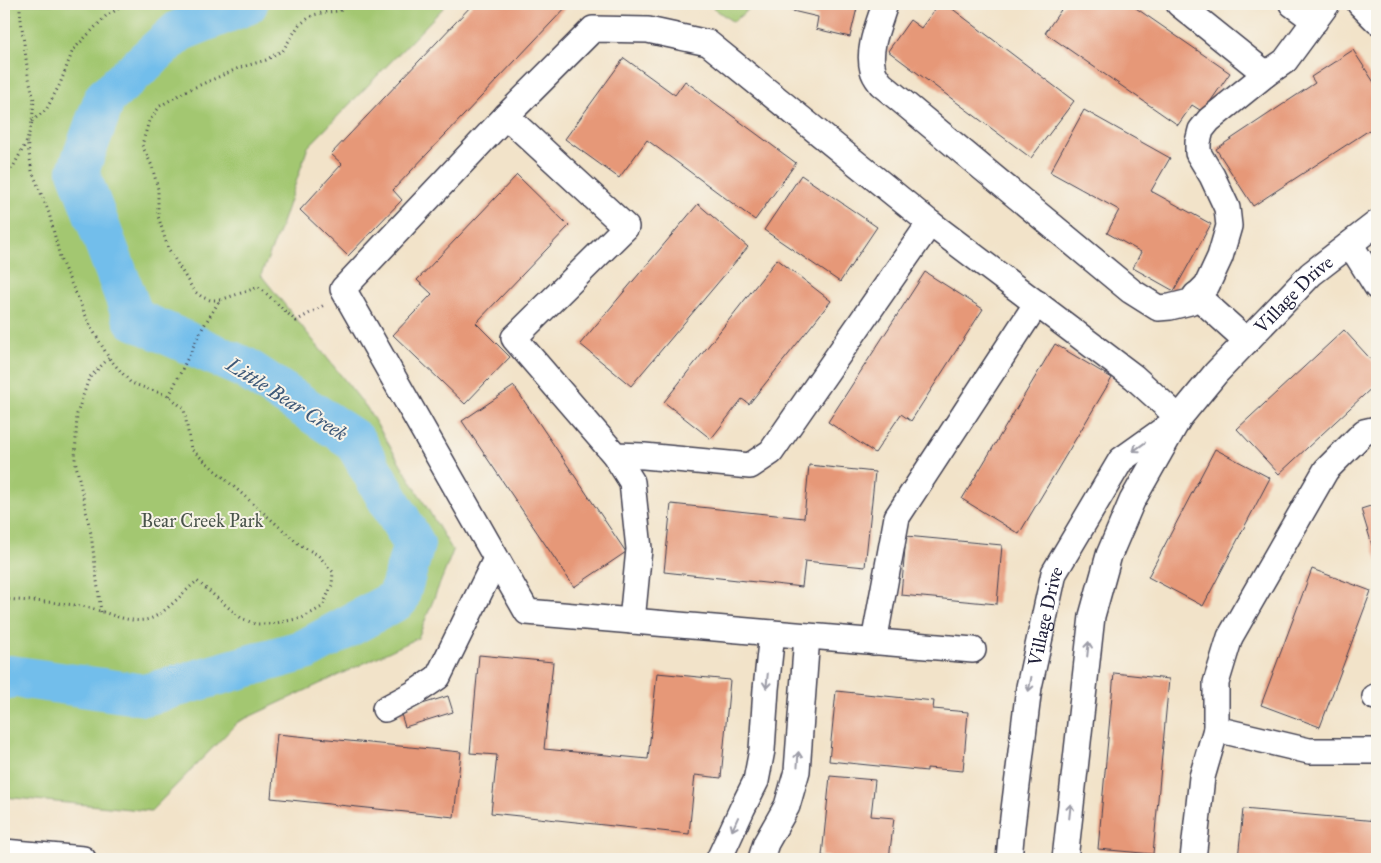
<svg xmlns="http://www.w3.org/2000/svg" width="1381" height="863" viewBox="0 0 1381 863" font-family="'IM FELL Great Primer',serif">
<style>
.green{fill:#a3c771;stroke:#627456}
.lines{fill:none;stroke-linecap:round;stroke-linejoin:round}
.river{stroke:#72beeb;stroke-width:42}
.building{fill:#e69878}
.minor-casing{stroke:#413f50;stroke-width:28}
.path{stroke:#413f50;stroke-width:3;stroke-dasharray:1 4;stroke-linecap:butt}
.minor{stroke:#fff;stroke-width:25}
.oneway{stroke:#9c9ca7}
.labels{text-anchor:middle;stroke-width:4;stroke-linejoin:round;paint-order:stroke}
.street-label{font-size:19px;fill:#22223b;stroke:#f7f3e8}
.park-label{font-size:19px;fill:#49544b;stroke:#f7f3e8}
.water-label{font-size:20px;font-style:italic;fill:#3e5979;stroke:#f7f3e8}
</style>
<rect width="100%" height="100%" fill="#f7f3e8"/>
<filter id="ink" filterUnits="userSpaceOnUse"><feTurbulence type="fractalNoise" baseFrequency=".02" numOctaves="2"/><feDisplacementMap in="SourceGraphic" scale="10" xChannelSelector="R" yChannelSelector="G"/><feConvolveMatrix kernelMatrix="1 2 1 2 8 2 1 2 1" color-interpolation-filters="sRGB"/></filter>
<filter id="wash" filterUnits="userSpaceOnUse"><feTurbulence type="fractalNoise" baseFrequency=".0096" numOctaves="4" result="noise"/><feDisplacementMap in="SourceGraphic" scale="20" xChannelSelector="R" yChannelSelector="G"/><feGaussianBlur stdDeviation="1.12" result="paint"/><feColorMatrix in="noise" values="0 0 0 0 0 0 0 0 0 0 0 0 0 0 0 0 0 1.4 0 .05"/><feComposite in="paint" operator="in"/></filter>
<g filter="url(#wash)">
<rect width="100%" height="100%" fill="#f2e3c9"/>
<!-- green -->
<path class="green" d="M4 4H447L308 147 280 229 261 275 367 408 453 551 418 638 238 722 151 811 4 797Z
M708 4H755L733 22Z"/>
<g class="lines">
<!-- river -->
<path class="river" d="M4 680 10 676 145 695 305 650 398 599 414 544 354 440 245 368 134 319 78 171 105 98 179 31 247 4"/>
</g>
<g id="blocks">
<!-- building -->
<path class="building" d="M473 4H569L393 190 402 200 348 256 300 210 342 164 331 154Z
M785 4H858L850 37 816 29 818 17 784 9Z
M939 4H946L1074 101 1031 158 888 51 910 20 921 28Z
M1065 4H1130L1230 73 1203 112 1192 105 1178 125 1045 33Z
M1353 50 1377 87V125L1253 206 1216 149 1315 83 1311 77Z
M624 58 675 95 685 81 796 163 755 220 647 140 619 178 565 139Z
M1084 110 1170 158 1151 191 1211 224 1174 291 1133 268 1141 252 1107 233 1119 210 1050 172Z
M517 175 569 226 476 323 510 357 465 404 393 335 432 294 417 280Z
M801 175 877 227 840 282 764 230Z
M698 204 748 247 631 386 580 344Z
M777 259 831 301 749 404 742 399 711 439 664 402Z
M925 272 983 309 911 421 901 414 875 453 828 422Z
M1344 330 1377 366V383L1279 474 1237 429Z
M1055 344 1112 378 1019 534 962 499Z
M514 386 626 552 574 587 462 421Z
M1215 449 1270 478 1203 606 1148 577Z
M809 465 875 472 865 567 805 561 802 587 664 572 671 504 804 518Z
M1377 504V561L1361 509Z
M906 536 1002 545 997 604 901 595Z
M1312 569 1371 591 1320 727 1261 705Z
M479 655 553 662 544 749 648 759 657 673 730 680 721 778 695 775 689 834 491 813 497 755 470 753Z
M1114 673 1169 679 1153 854 1098 849Z
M836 691 934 701 933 709 968 712 963 771 927 768V771L829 761Z
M448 696 453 712 405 727 400 711Z
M277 734 461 752 454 817 271 798Z
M830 776 875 780 871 816 894 818 889 859H853L822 856Z
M1243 809 1377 821V859H1238Z"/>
</g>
</g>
<g filter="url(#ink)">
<use href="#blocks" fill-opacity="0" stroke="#413f50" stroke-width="1"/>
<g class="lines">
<defs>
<g id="minor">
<path d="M885 4C879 24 867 49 873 70 874 75 878 80 881 84L1131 291 1158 308 1170 307 1190 302 1207 285 1220 257 1229 226 1227 208 1212 176 1198 153V142L1201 130 1209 120 1266 74 1285 61 1327 4"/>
<path d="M1179 4 1266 74"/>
<path d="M1292 4 1315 21"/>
<path d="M1360 4 1377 21"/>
<path d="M506 116 626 227 514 338 615 455 644 456 750 466 771 452 930 223"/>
<path d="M1350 244 1377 287"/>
<path d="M1196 295 1247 341"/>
<path d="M1377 429 1364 432 1326 470 1230 637 1216 683V729L1309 751H1377"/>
<path d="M615 455 632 482 639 549 632 621"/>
<path d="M874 642 897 517 1037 303"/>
<path d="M973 650 527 612 343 289 506 116 593 29 648 30 708 43 930 223 1134 377 1179 418"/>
<path d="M1375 697 1377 696"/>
<path d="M385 709 413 694 438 677 496 559"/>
<path d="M4 852 83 859"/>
<path d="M719 859 742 809 756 781 762 750 766 689 772 633"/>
<path d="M761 859 766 843 787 806 797 771 807 636"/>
<path id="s1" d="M1009 859 1012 826 1029 687 1054 573 1121 460 1173 423"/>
<path id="s2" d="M1065 859 1092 616 1109 555 1132 501 1179 418 1216 373 1311 274 1377 223"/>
<path d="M1193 859 1202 777 1216 729"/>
</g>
</defs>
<!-- minor casing -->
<use href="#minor" class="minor-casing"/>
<!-- path -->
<path class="path" d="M32 121 46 110 60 84 73 50 106 16 126 4
M4 176 13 167 27 141 32 122 34 100 28 74 20 12V4
M220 300H210L202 297 194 291 168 248 158 216V189L152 166 142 145 149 121 160 106 186 91 239 68 266 60 283 50 299 25 313 15 326 12 340 11 348 4
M169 396 203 327 220 300 259 287 296 321 326 304
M4 599C29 601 56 602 81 606 102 609 123 623 145 620 162 618 183 592 197 581L241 618 255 624H271L302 618 322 607 332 585 333 572 318 555 300 545 191 449 184 409 169 396 131 383 109 358 91 327 61 261 49 213 32 171 27 141
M101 612 91 534 75 460 77 414 89 378 109 358"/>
<!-- minor -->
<use href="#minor" class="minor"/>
</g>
<!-- one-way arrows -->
<defs><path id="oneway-shaft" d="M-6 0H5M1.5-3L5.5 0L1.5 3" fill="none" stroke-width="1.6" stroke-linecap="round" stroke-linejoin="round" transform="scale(1.25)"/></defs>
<g class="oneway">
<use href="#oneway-shaft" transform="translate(1139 447) rotate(144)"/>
<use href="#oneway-shaft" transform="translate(1088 649) rotate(-84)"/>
<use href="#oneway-shaft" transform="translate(767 681) rotate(96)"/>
<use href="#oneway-shaft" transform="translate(1030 684) rotate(101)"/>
<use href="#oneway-shaft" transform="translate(798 759) rotate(-86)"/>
<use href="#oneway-shaft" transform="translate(1070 811) rotate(-84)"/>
<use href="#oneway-shaft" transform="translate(735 824) rotate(114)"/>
</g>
</g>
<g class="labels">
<!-- street labels -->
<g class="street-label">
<text dy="7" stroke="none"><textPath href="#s2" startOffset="631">Village Drive</textPath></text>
<text dy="7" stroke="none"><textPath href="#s1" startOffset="246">Village Drive</textPath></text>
</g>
<!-- park labels -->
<g class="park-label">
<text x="202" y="527">Bear Creek Park</text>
</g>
<!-- water labels -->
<g class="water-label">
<text transform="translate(287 399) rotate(32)" y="7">Little Bear Creek</text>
</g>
</g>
<!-- margin -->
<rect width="1381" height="863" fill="none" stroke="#f7f3e8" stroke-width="20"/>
</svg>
